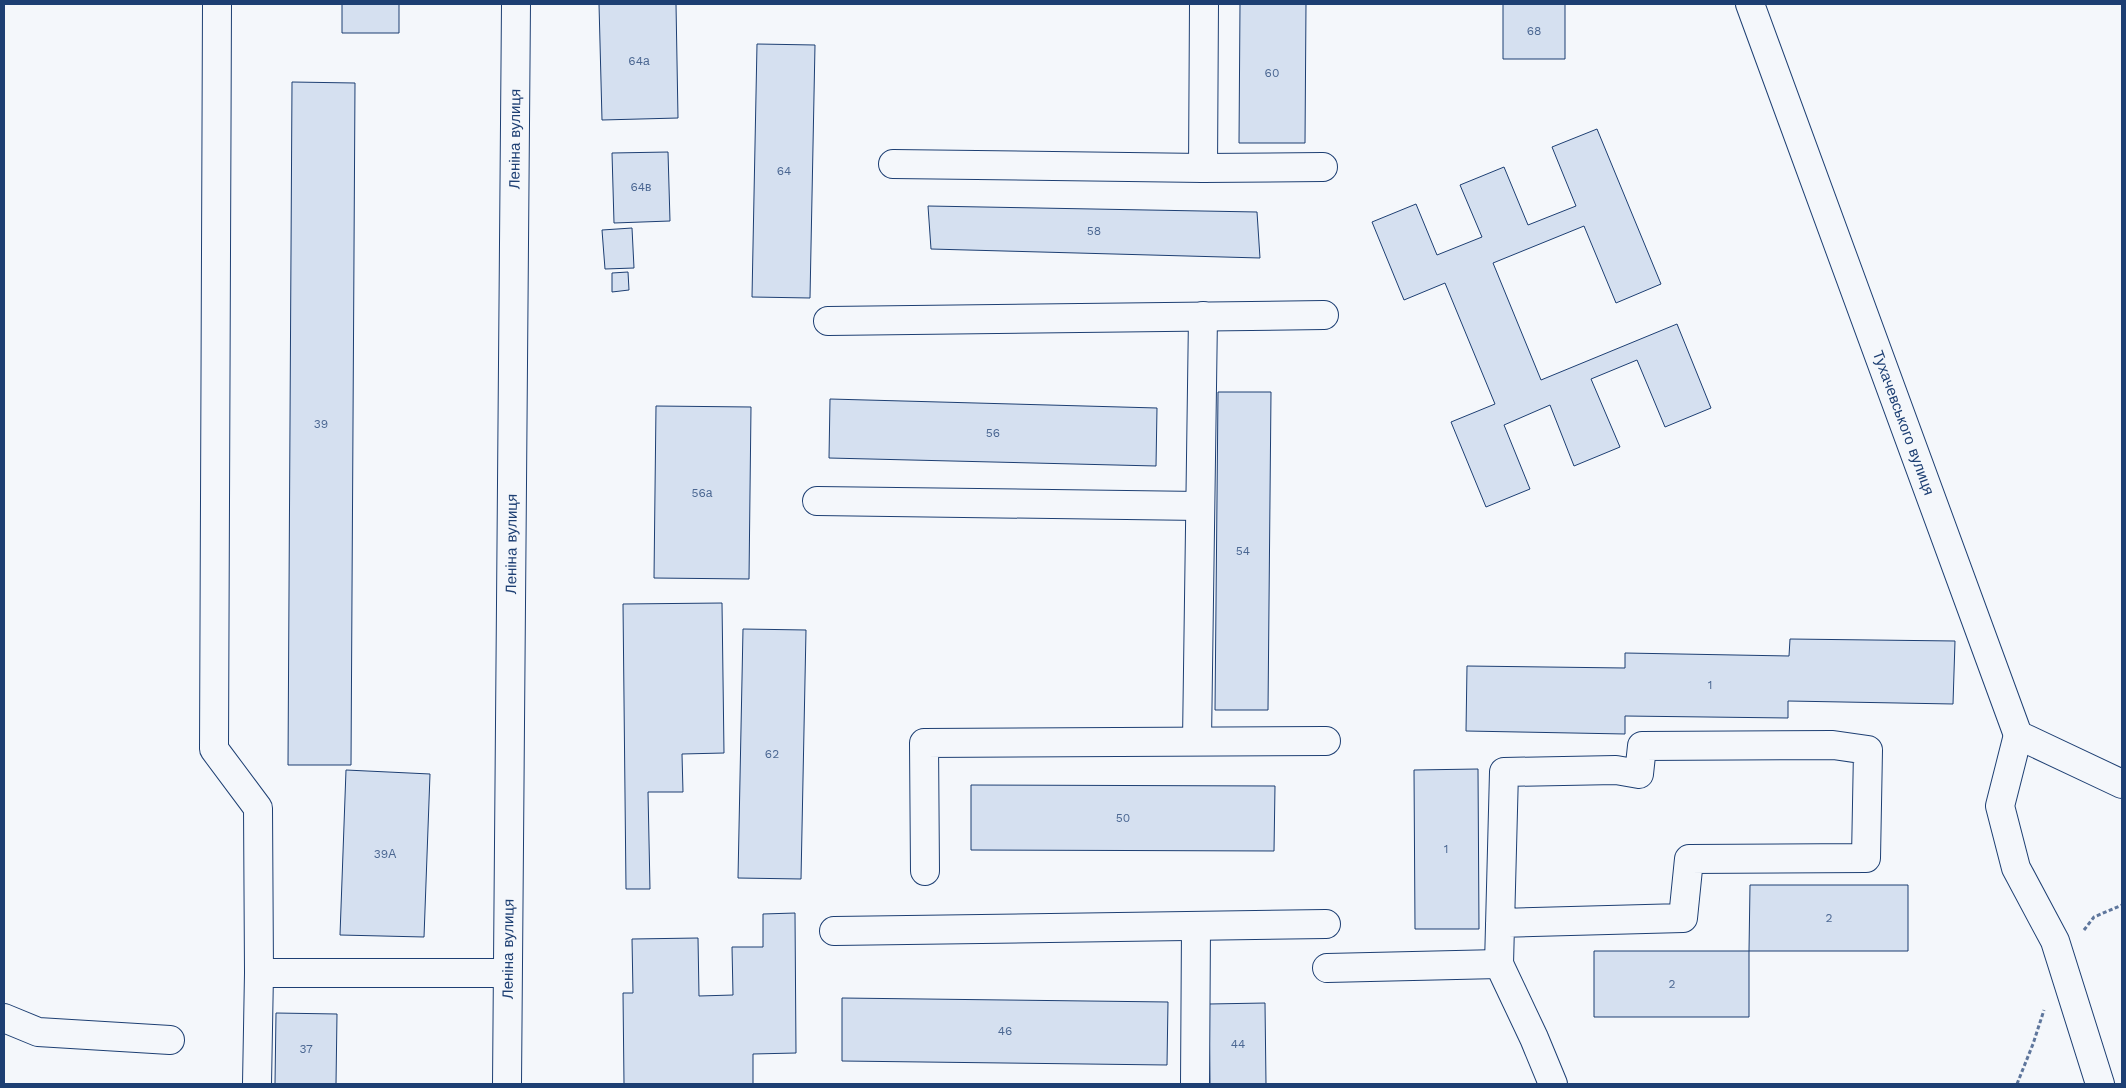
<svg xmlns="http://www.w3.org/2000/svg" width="2126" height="1088" viewBox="0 0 2126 1088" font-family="'Work Sans',sans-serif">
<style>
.building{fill:#d5e0f0;stroke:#1d3f73}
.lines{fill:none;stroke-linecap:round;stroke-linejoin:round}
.minor-casing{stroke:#1d3f73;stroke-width:30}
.path{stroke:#5e769c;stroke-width:3;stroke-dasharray:4 2.5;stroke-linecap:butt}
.minor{stroke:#f4f7fb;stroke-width:28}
.labels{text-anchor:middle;stroke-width:4;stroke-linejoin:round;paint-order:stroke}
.number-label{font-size:12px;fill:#4b6792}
.street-label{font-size:15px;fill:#1d3f73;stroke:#f4f7fb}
</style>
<rect width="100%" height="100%" fill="#f4f7fb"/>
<!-- building -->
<path class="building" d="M342 4H399V33H342Z
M599 4H676L678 118 602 120Z
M1240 4H1306L1305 143H1239Z
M1503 4H1565V59H1503Z
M757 44 815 45 810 298 752 297Z
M292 82 355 83 351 765H288Z
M1597 129 1661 284 1616 303 1584 226 1493 263 1541 380 1677 324 1711 408 1665 427 1637 360 1591 379 1620 447 1574 466 1550 405 1504 425 1530 489 1486 507 1451 422 1495 404 1445 283 1404 300 1372 222 1416 204 1437 255 1482 237 1460 185 1504 167 1528 225 1576 206 1552 147Z
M668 152 670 221 614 223 612 153Z
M928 206 1257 212 1260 258 931 249Z
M632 228 634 268 605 269 602 230Z
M628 272 629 290 612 292V273Z
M1218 392H1271L1268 710H1215Z
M830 399 1157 408 1156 466 829 458Z
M656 406 751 407 749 579 654 578Z
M722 603 724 753 682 754 683 792H648L650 889H626L623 604Z
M743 629 806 630 801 879 738 878Z
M1790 639 1955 641 1953 704 1788 701V718L1625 716V734L1466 731 1467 666 1625 668V653L1789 656Z
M1478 769 1479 929H1415L1414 770Z
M346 770 430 774 424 937 340 935Z
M971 785 1275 786 1274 851 971 850Z
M1750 885H1908V951H1749Z
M795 913 796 1053 753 1054V1084H624L623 993H633L632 939 698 938 699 996 733 995 732 947H763V914Z
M1594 951H1749V1017H1594Z
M842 998 1168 1002 1167 1065 842 1061Z
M1265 1003 1266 1084H1210L1209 1004Z
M276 1013 337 1014 336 1084H275Z"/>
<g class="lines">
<defs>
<g id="minor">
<path d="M217 4 214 749 258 808 259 973 257 1084"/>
<path id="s1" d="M1750 4 2018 735 2122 784"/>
<path d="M893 164 1203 168 1323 167"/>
<path d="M1203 168 1204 4"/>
<path d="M828 321 1324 315"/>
<path d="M817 501 1200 506"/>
<path d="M2018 735 2000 806 2016 868 2055 941 2100 1084"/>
<path d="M1197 741 1203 316"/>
<path d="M925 871 924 743 1326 741"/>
<path d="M834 931 1326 924"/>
<path d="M1499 964 1504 772 1616 770 1639 774 1642 746 1833 745 1868 750 1866 858 1689 859 1683 918 1500 923"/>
<path d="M1327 968 1499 964 1534 1038 1553 1084"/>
<path d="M259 973H507"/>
<path d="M4 1018 38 1032 170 1040"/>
<path id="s2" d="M507 1084 516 4"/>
<path d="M1195 1084 1196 927"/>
</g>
</defs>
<!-- minor casing -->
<use href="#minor" class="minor-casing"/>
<!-- path -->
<path class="path" d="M2084 930 2094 917 2122 905
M2017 1084 2033 1044 2044 1010"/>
<!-- minor -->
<use href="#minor" class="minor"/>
</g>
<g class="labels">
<!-- number labels -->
<g class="number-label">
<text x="1534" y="35">68</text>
<text x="639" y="65">64а</text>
<text x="1272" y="77">60</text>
<text x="784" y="175">64</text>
<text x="641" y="191">64в</text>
<text x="1094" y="235">58</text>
<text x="321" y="428">39</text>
<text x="993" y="437">56</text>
<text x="702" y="497">56а</text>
<text x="1243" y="555">54</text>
<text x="1710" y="689">1</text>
<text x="772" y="758">62</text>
<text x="1123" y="822">50</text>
<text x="1446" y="853">1</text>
<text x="385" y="858">39А</text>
<text x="1829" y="922">2</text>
<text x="1672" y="988">2</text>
<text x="1005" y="1035">46</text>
<text x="1238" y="1048">44</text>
<text x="306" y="1053">37</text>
</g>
<!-- street labels -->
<g class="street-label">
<text dy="5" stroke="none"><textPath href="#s2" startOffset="945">Леніна вулиця</textPath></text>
<text dy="5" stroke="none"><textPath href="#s1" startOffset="446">Тухачевського вулиця</textPath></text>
<text dy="5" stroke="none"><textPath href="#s2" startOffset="540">Леніна вулиця</textPath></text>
<text dy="5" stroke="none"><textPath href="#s2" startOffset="135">Леніна вулиця</textPath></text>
</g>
</g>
<!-- border -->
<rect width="2126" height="1088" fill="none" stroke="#1d3f73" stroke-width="10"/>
</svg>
